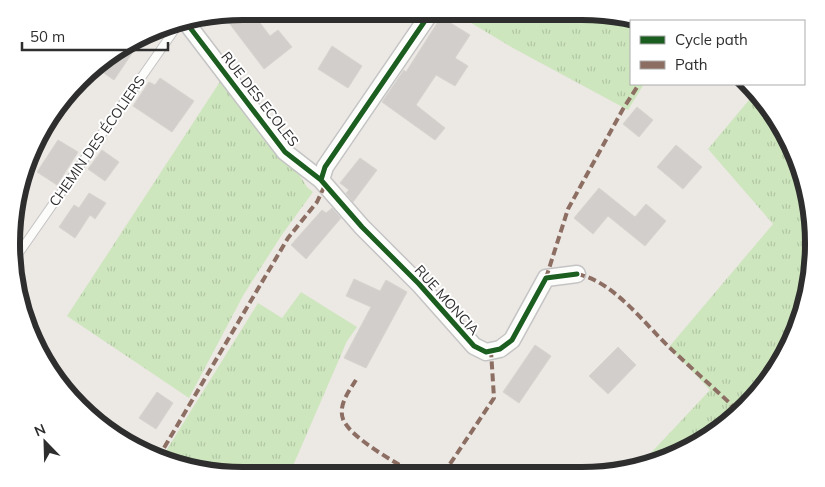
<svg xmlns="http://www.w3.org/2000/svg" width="825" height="487" viewBox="0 0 825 487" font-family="Mulish,sans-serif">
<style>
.grass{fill:url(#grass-tufts)}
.building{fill:#d1cecb;stroke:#d7d4d0}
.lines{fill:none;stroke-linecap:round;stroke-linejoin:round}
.service-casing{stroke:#c5c4c5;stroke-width:10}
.minor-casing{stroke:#c5c4c5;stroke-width:19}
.service{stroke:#fcfcfb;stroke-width:8}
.minor{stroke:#fcfcfb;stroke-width:16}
.quiet{stroke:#8d6e63;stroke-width:4;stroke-dasharray:8 4;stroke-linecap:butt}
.cycleway-casing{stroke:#fff;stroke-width:8}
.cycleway{stroke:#1b5e20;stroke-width:5}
.labels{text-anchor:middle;stroke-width:4;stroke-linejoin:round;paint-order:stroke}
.street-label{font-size:14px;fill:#2e2e2e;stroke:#fff}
.rim{fill:none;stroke:#2e2e2e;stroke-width:6}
</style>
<defs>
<pattern id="grass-tufts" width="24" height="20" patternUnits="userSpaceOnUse" patternTransform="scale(1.25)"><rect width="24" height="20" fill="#cee6be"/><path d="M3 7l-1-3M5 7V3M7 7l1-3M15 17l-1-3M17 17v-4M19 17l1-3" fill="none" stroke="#b1c6a4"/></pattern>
</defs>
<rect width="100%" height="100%" fill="#ece8e4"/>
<!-- grass -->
<path class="grass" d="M453 12H597L644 21H631V84H644L628 110 513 48Z
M225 74 285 152 307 187 313 192 281 236 244 294 189 398 67 316Z
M754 94 775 115 809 198V289L774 373 698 444 650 459 648 456 710 390 669 347 773 224 708 149Z
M301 292 357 327 347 341 289 475H228L169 463 161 459 258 303 282 318Z"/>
<!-- building -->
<path class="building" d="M244 11H251L270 36 278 30 292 47 264 69 223 15Z
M441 17 470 35 455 58 468 66 455 86 436 75 416 105 445 128 435 140 382 102 404 70 406 72Z
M143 37 114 80 95 67 102 59Z
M332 46 362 66 348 88 318 69Z
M160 78 194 101 172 132 133 106 149 82 155 85Z
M637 107 653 120 639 137 623 124Z
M58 140 78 152 57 185 37 172Z
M676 145 702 167 683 189 657 167Z
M102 150 119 162 105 181 88 169Z
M360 158 377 170 353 202 346 193 349 190 340 183Z
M599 188 635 217 646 204 666 221 645 246 608 216 593 234 574 218Z
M89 193 106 203 95 219 90 215 75 238 59 227 74 205 79 208Z
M332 208 341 218 306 259 291 245 322 210 326 213Z
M354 279 380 291 386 280 407 292 366 368 344 358 371 307 346 296Z
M535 345 551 356 519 403 503 392Z
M618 347 636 365 608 394 589 376Z
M157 392 173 403 156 429 139 418Z"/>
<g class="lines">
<defs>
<path id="service" d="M14 260 180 22"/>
<path id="minor" d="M185 21 285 152 321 180 362 227 419 284 474 346 486 352 500 349 512 340 546 278 577 274
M321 180 325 167 431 12"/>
</defs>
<!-- service casing -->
<use href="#service" class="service-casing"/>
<!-- minor casing -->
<use href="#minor" class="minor-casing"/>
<!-- service -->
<use href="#service" class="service"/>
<!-- minor -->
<use href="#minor" class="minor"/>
<!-- quiet -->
<path class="quiet" d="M577 274C613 281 643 322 669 347 691 368 714 388 736 409
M546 278 568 209 623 109 639 84
M356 380C349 391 338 405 343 419 350 438 398 464 417 475
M158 458 288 238 317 202 325 185
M431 475 444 473 494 398 491 351"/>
<defs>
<path id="cycleway" d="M185 21 285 152 321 180 362 227 419 284 474 346 486 352 500 349 512 340 546 278 577 274
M321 180 325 167 431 12"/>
</defs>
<!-- cycleway casing -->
<use href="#cycleway" class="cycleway-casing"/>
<!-- cycleway -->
<use href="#cycleway" class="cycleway"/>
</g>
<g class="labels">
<!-- street labels -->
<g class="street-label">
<text transform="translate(260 99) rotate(52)" y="5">RUE DES ECOLES</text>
<text transform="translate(97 141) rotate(-55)" y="5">CHEMIN DES ÉCOLIERS</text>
<text transform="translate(447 300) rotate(48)" y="5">RUE MONCIA</text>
</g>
</g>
<!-- crop -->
<path d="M0 0H825V487H0ZM243 20H582A223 223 0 0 1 805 243V244A223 223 0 0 1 582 467H243A223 223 0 0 1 20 244V243A223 223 0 0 1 243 20Z" fill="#fff" fill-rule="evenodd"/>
<path class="rim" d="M243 20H582A223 223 0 0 1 805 243V244A223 223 0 0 1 582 467H243A223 223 0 0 1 20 244V243A223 223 0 0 1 243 20Z"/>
<!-- legend -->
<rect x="630" y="20" width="175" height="65" fill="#ffffff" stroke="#ababab"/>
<rect x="640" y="36" width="25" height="8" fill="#1b5e20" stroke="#ababab"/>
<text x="675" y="45" font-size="15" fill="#2e2e2e">Cycle path</text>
<rect x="640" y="61" width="25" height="8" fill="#8d6e63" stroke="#ababab"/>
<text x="675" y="70" font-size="15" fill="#2e2e2e">Path</text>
<!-- north arrow -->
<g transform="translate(45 442) rotate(337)" stroke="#ffffff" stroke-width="4" paint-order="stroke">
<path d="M0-4L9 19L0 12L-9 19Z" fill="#2e2e2e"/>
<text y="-8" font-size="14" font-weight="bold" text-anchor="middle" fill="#2e2e2e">N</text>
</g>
<!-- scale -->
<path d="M22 42v8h146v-8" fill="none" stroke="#2e2e2e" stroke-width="2.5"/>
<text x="30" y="42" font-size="15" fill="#2e2e2e" stroke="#ffffff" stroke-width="4" paint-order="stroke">50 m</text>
</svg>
